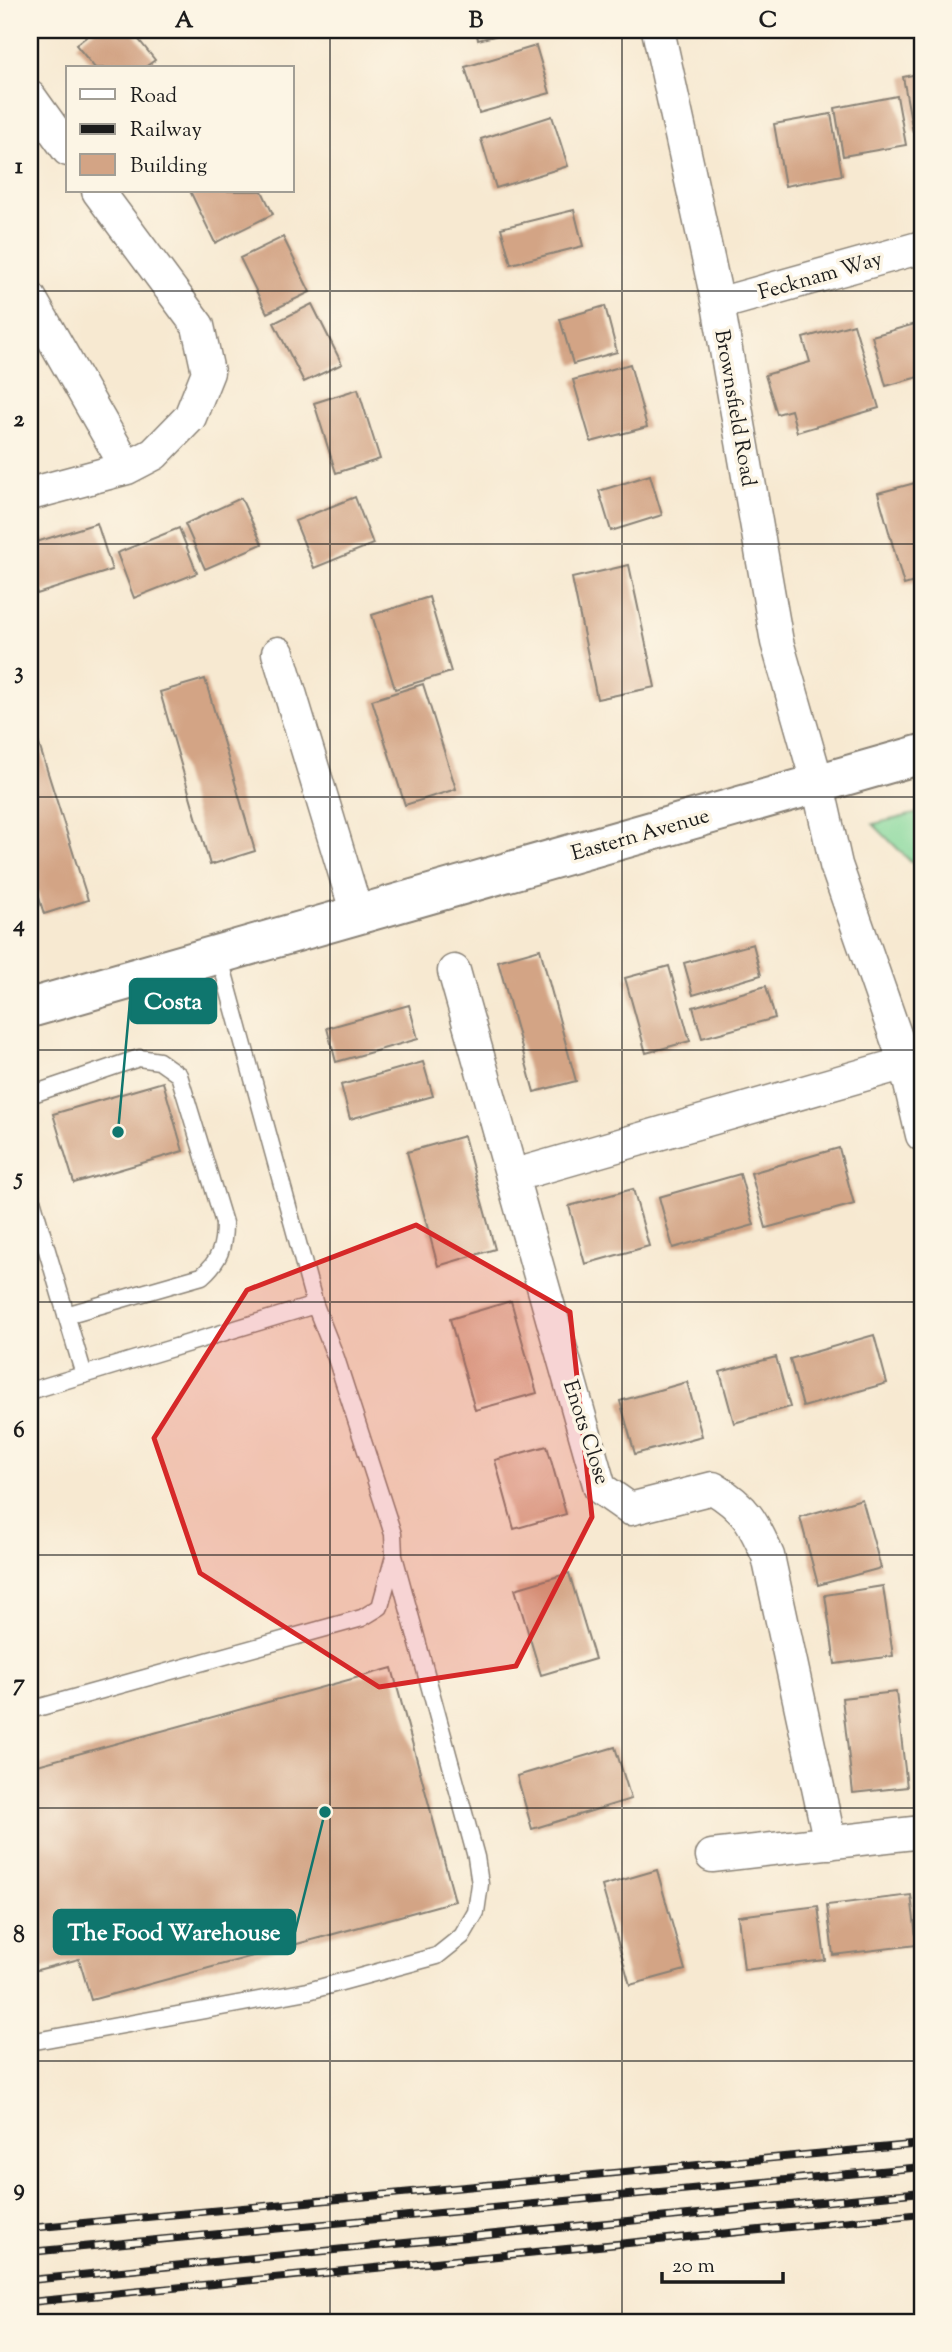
<svg xmlns="http://www.w3.org/2000/svg" width="952" height="2352" viewBox="0 0 952 2352" font-family="'Sorts Mill Goudy',serif">
<style>
.green{fill:#81d79a;stroke:#4e7a5b;stroke-width:2}
.building{fill:#d3a485}
.lines{fill:none;stroke-linecap:round;stroke-linejoin:round}
.service-casing{stroke:#8a8276;stroke-width:19}
.minor-casing{stroke:#8a8276;stroke-width:35}
.trunk-casing{stroke:#8a8276;stroke-width:42}
.service{stroke:#fff;stroke-width:16}
.minor{stroke:#fff;stroke-width:32}
.trunk{stroke:#fff;stroke-width:38}
.rail-casing{stroke:#1c1c1c;stroke-width:8}
.rail{stroke:#fcf5e5;stroke-width:5;stroke-dasharray:16;stroke-linecap:butt}
.marked{fill:#d62828;fill-opacity:0.2;stroke:#d62828;stroke-width:5;stroke-linejoin:round}
.grid{fill:none;stroke:#1c1c1c;stroke-width:2;stroke-opacity:0.55}
.labels{text-anchor:middle;stroke-width:7;stroke-linejoin:round;paint-order:stroke}
.street-label{font-size:21px;fill:#1c1c1c;stroke:#fcf5e5}
.leader{fill:none;stroke:#0f766e;stroke-width:2.5}
.callout-dot{fill:#0f766e;stroke:#fcf5e5;stroke-width:2.5}
.callout{fill:#0f766e;stroke:#0f766e;stroke-width:2.5}
.callout-label{font-size:23px;text-anchor:middle;font-weight:bold;fill:#fff}
.neatline{fill:none;stroke:#1c1c1c;stroke-width:2.5}
.grid-label{font-size:23px;text-anchor:middle;font-weight:bold;fill:#1c1c1c}
</style>
<rect width="100%" height="100%" fill="#fcf5e5"/>
<filter id="ink" filterUnits="userSpaceOnUse"><feTurbulence type="fractalNoise" baseFrequency=".0143" numOctaves="2"/><feDisplacementMap in="SourceGraphic" scale="14" xChannelSelector="R" yChannelSelector="G"/><feConvolveMatrix kernelMatrix="1 2 1 2 8 2 1 2 1" color-interpolation-filters="sRGB"/></filter>
<filter id="wash" filterUnits="userSpaceOnUse"><feTurbulence type="fractalNoise" baseFrequency=".00686" numOctaves="4" result="noise"/><feDisplacementMap in="SourceGraphic" scale="28" xChannelSelector="R" yChannelSelector="G"/><feGaussianBlur stdDeviation="1.57" result="paint"/><feColorMatrix in="noise" values="0 0 0 0 0 0 0 0 0 0 0 0 0 0 0 0 0 1.4 0 .05"/><feComposite in="paint" operator="in"/></filter>
<g filter="url(#wash)">
<rect width="100%" height="100%" fill="#f7e9d1"/>
<!-- green -->
<path class="green" d="M922 812V858L911 862 873 824Z"/>
<g id="blocks">
<!-- building -->
<path class="building" d="M95 30H131L155 60 144 68H95L76 45Z
M476 30H514L515 31 478 40Z
M536 46 550 93 479 113 465 67Z
M922 73V131L913 132 903 77Z
M897 96 906 145 843 156 835 108Z
M831 114 842 175 785 186 774 124Z
M552 116 568 166 496 188 481 139Z
M190 191H262L273 214 215 243Z
M574 210 583 246 511 264 501 228Z
M283 237 310 292 267 313 240 258Z
M312 304 342 364 304 382 274 323Z
M605 306 617 352 573 364 560 319Z
M922 322V376L886 386 872 336Z
M854 324 879 408 797 432 791 410 777 414 765 375 810 362 803 338Z
M630 364 647 427 591 442 573 380Z
M358 389 380 459 336 473 314 403Z
M650 475 662 515 611 531 599 491Z
M922 481V580L904 585 878 493Z
M355 497 373 544 314 568 295 521Z
M241 498 262 544 205 569 185 524Z
M97 523 112 570 37 594 30 572V544Z
M179 528 197 573 134 598 117 553Z
M629 565 655 687 597 699 572 578Z
M429 597 451 672 395 689 372 615Z
M205 679 255 851 210 865 160 692Z
M423 684 456 789 405 805 372 700Z
M30 716 88 900 44 914 30 868Z
M753 944 761 975 693 995 684 963Z
M540 949 576 1081 534 1092 498 961Z
M669 966 690 1041 646 1053 625 978Z
M766 986 775 1018 702 1038 693 1007Z
M409 1005 418 1039 336 1062 327 1028Z
M423 1062 433 1096 350 1119 341 1085Z
M163 1082 183 1151 74 1183 53 1114Z
M464 1136 495 1249 438 1266 407 1152Z
M839 1148 854 1204 766 1228 751 1173Z
M740 1174 754 1225 673 1248 659 1197Z
M633 1189 649 1246 585 1264 569 1206Z
M511 1301 537 1393 475 1410 450 1319Z
M874 1335 887 1383 803 1407 790 1359Z
M776 1357 790 1407 734 1423 720 1372Z
M687 1382 702 1436 635 1454 620 1401Z
M547 1446 566 1514 514 1529 495 1460Z
M862 1499 881 1568 818 1585 800 1517Z
M569 1573 595 1659 541 1675 515 1589Z
M883 1586 893 1656 835 1664 825 1595Z
M392 1668 455 1901 91 2000 79 1959 30 1972V1767Z
M896 1692 907 1787 853 1793 842 1698Z
M615 1747 631 1799 532 1829 517 1776Z
M657 1870 685 1970 630 1985 602 1886Z
M911 1895 917 1945 833 1955 827 1905Z
M818 1906 825 1960 744 1970 738 1916Z"/>
</g>
</g>
<g filter="url(#ink)">
<use href="#blocks" fill-opacity="0" stroke="#8a8276" stroke-width="2"/>
<g class="lines">
<defs>
<path id="service" d="M30 1095 139 1058 159 1061 179 1075 224 1223C224 1247 220 1260 202 1276L66 1315
M30 1193 84 1375
M30 1391 315 1305
M30 1710 362 1618 380 1607 394 1556 393 1534 336 1358 315 1305 219 955
M30 2042 308 1991 437 1956 462 1936 476 1912 480 1884 476 1857 394 1556"/>
<path id="minor" d="M658 30 718 304 777 642 818 785 836 865 905 1063 922 1135
M30 97 68 150
M30 298 127 468
M718 304 922 247
M30 494 127 468 154 454 190 417 208 372 198 326 98 191
M278 653 357 914
M454 971 600 1488 630 1509 713 1488C746 1508 753 1522 768 1556L830 1843
M512 1176 905 1063
M712 1856 922 1832"/>
<path id="trunk" d="M30 1008 922 754"/>
</defs>
<!-- service casing -->
<use href="#service" class="service-casing"/>
<!-- minor casing -->
<use href="#minor" class="minor-casing"/>
<!-- trunk casing -->
<use href="#trunk" class="trunk-casing"/>
<!-- service -->
<use href="#service" class="service"/>
<!-- minor -->
<use href="#minor" class="minor"/>
<!-- trunk -->
<use href="#trunk" class="trunk"/>
<defs>
<path id="rail" d="M30 2228 922 2144
M30 2252 922 2167
M30 2280 922 2192
M30 2302 922 2214"/>
</defs>
<!-- rail casing -->
<use href="#rail" class="rail-casing"/>
<!-- rail -->
<use href="#rail" class="rail"/>
</g>
</g>
<!-- marked area -->
<path class="marked" d="M416 1225 570 1312 592 1517 516 1666 379 1687 200 1573 154 1438 247 1290Z"/>
<!-- grid -->
<path class="grid" d="M330 30V2322M622 30V2322M30 291H922M30 544H922M30 797H922M30 1050H922M30 1302H922M30 1555H922M30 1808H922M30 2061H922"/>
<g class="labels">
<!-- street labels -->
<g class="street-label">
<text transform="translate(820 275) rotate(-16)" y="7">Fecknam Way</text>
<text transform="translate(736 408) rotate(80)" y="7">Brownsfield Road</text>
<text transform="translate(640 834) rotate(-16)" y="7">Eastern Avenue</text>
<text transform="translate(587 1432) rotate(72)" y="7">Enots Close</text>
</g>
</g>
<!-- callouts -->
<path class="leader" d="M118 1132L130 1001M325 1812L295 1932"/>
<g class="callout-dot">
<circle cx="118" cy="1132" r="7"/>
<circle cx="325" cy="1812" r="7"/>
</g>
<g class="callout">
<rect x="130" y="979" width="86" height="44" rx="7"/>
<rect x="54" y="1910" width="241" height="44" rx="7"/>
</g>
<g class="callout-label">
<text x="173" y="1009">Costa</text>
<text x="174" y="1940">The Food Warehouse</text>
</g>
<!-- margin -->
<rect width="952" height="2352" fill="none" stroke="#fcf5e5" stroke-width="77"/>
<!-- legend -->
<rect x="66" y="66" width="228" height="126" fill="#fcf5e5" stroke="#a29e95" stroke-width="2"/>
<rect x="80" y="89" width="35" height="10" fill="#ffffff" stroke="#a29e95" stroke-width="2"/>
<text x="130" y="102" font-size="21" fill="#1c1c1c">Road</text>
<rect x="80" y="124" width="35" height="10" fill="#1c1c1c" stroke="#a29e95" stroke-width="2"/>
<text x="130" y="136" font-size="21" fill="#1c1c1c">Railway</text>
<rect x="80" y="154" width="35" height="21" fill="#d3a485" stroke="#a29e95" stroke-width="2"/>
<text x="130" y="172" font-size="21" fill="#1c1c1c">Building</text>
<!-- scale -->
<path d="M662 2272v10h121v-10" fill="none" stroke="#1c1c1c" stroke-width="3.5"/>
<text x="672" y="2272" font-size="21" fill="#1c1c1c" stroke="#fcf5e5" stroke-width="5" paint-order="stroke">20 m</text>
<rect x="38" y="38" width="876" height="2276" class="neatline"/>
<g class="grid-label">
<text x="184" y="27">A</text>
<text x="476" y="27">B</text>
<text x="768" y="27">C</text>
<text x="19" y="173">1</text>
<text x="19" y="426">2</text>
<text x="19" y="678">3</text>
<text x="19" y="931">4</text>
<text x="19" y="1184">5</text>
<text x="19" y="1437">6</text>
<text x="19" y="1690">7</text>
<text x="19" y="1942">8</text>
<text x="19" y="2195">9</text>
</g>
</svg>
